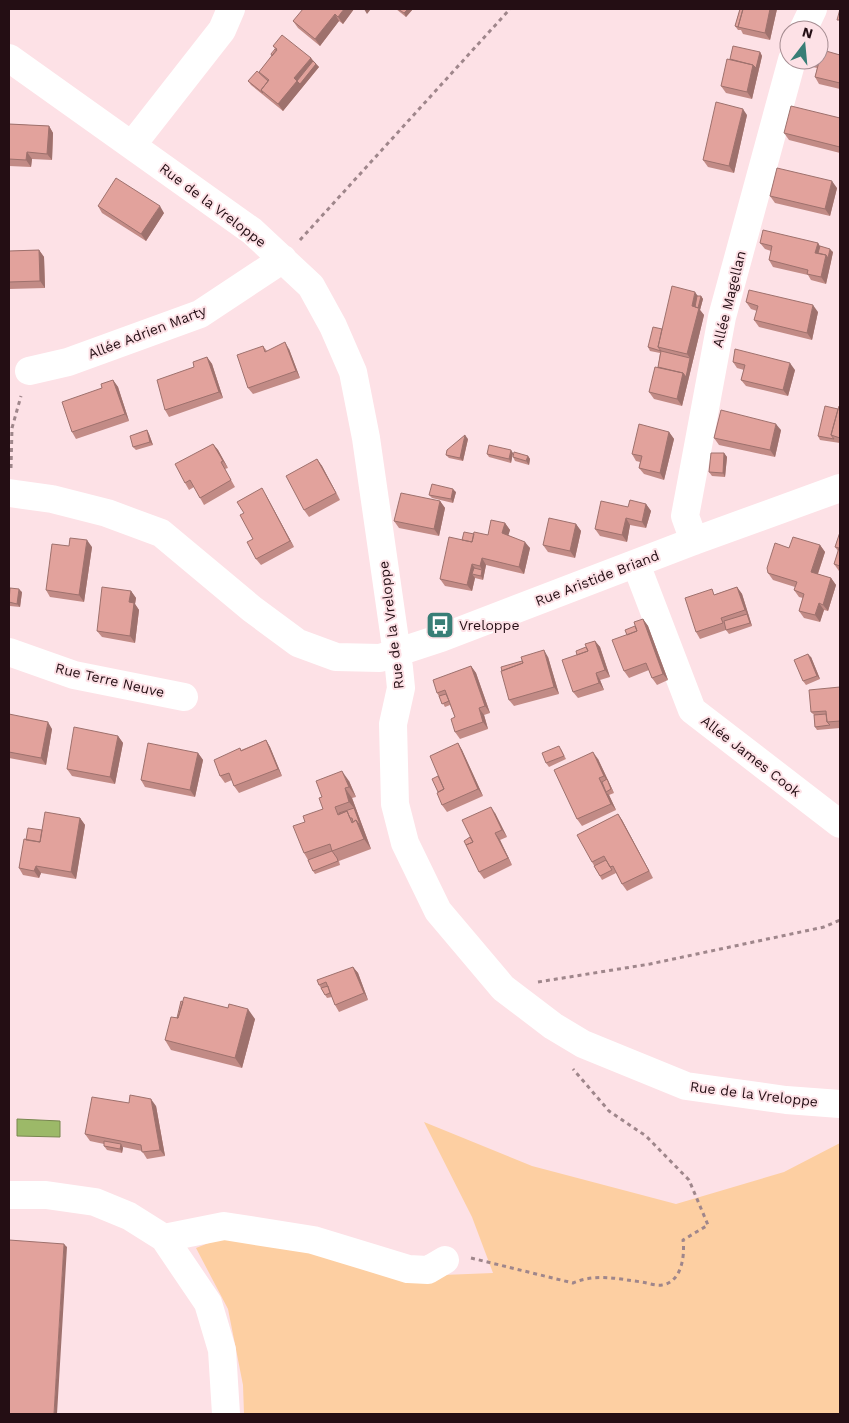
<svg xmlns="http://www.w3.org/2000/svg" width="849" height="1423" viewBox="0 0 849 1423" font-family="'Work Sans',sans-serif">
<style>
.green{fill:#fdcfa2}
.water{fill:#9cb968;stroke:#78864f}
.lines{fill:none;stroke-linecap:round;stroke-linejoin:round}
.path{stroke:#9f868b;stroke-width:3;stroke-dasharray:4 4;stroke-linecap:butt}
.minor{stroke:#fff;stroke-width:28}
.wall{fill:#c28b86}
.shaded-wall{fill:#9e716d}
.building{fill:#e2a29c;stroke:#9e716d}
.labels{text-anchor:middle;stroke-width:4;stroke-linejoin:round;paint-order:stroke}
.street-label{font-size:14px;fill:#240e14;stroke:#fde1e6}
.poi-label{font-size:14px;fill:#240e14;stroke:#fde1e6;text-anchor:start}
</style>
<rect width="100%" height="100%" fill="#fde1e6"/>
<!-- green -->
<path class="green" d="M424 1122 532 1166 676 1204 784 1172 840 1143V1414H244L243 1385 228 1309 196 1248 229 1235 418 1276 493 1273 472 1217Z"/>
<!-- water -->
<path class="water" d="M17 1119 60 1121V1137L17 1136Z"/>
<g class="lines">
<!-- path -->
<path class="path" d="M300 240 510 9
M11 468 12 428 21 396
M538 982 650 964 824 927 840 920
M471 1258 573 1283C597 1273 617 1279 642 1282 648 1283 656 1286 662 1285 682 1282 685 1255 683 1240L708 1225 689 1180 646 1136 609 1111 573 1069"/>
<!-- minor -->
<path class="minor" d="M803 30 813 9
M9 58 252 231 311 286 333 326 353 372 366 438 399 668 401 688 393 724 395 804 405 843 438 911 503 988 553 1026 583 1044 686 1086 786 1100 840 1104
M132 145 222 30 231 9
M29 371 68 362 200 314 283 259
M9 493 52 499 107 513 161 533 252 609 298 643 336 657 380 658 441 638 694 541 840 488
M694 541 685 516 722 317 792 60
M636 564 692 710 840 824
M9 652 74 675 184 697
M9 1195H46L95 1202 129 1216 164 1238 208 1303 222 1350 226 1414
M164 1238 224 1226 313 1240 408 1269 428 1270 445 1260"/>
</g>
<!-- wall -->
<path class="wall" d="M354 9 343 24 339 21 320 46 298 28 293 21Z
M396 9H413L406 17Z
M740 9H777L770 40 743 34 741 30H738L735 26Z
M273 46 311 58 319 67 283 111 251 85 248 81 261 75 259 72 272 56 275 49Z
M760 52 762 56 752 99 726 93 721 86 730 59Z
M840 55V89L819 84 815 77 817 68 809 66 805 60H819Z
M747 115 734 173 708 167 703 160Z
M840 118V153L789 140 784 133Z
M9 124 49 126 53 133 52 160 32 159 31 167 9 166Z
M837 188 830 216 775 203 770 196Z
M98 206 164 213 146 241 102 213Z
M760 243H818L820 246 833 252 826 284 811 280 808 275 773 267 769 260 771 251 765 249Z
M39 250 44 257 45 288 9 289V251Z
M697 296H701L703 299 700 310 704 315 682 406 654 399 649 392 658 367 660 353 650 351 648 347 662 329Z
M746 302 818 312 812 340 759 327 754 320 757 311 751 309Z
M263 346 267 351 289 349 300 378 253 394 248 388Z
M207 357 212 364 223 398 169 417 165 410 194 367Z
M733 362 795 370 788 396 746 386 741 380 744 370 737 368Z
M113 380 118 387 129 421 76 439 72 432 102 388Z
M840 406V443L820 440 818 436Z
M147 430 149 434 153 445 136 450 133 447Z
M781 430 775 457 719 445 714 438Z
M669 432 674 439 664 480 644 474 639 468 640 462 636 461 632 454Z
M468 439 463 461 449 458 446 455Z
M213 444 218 450 228 468 225 469 235 487 204 505 194 487 189 490 185 483Z
M513 453 511 463 489 457 487 454Z
M724 453 727 457 725 477 712 476 709 472Z
M528 456 530 459 529 465 515 461 513 457Z
M317 459 322 466 340 500 309 517 304 510Z
M456 492 453 503 432 498 429 495Z
M266 495 294 547 261 565 256 559 253 539 244 513Z
M440 501 445 508 439 536 399 528 394 521Z
M646 504 651 511 646 528 630 525 627 542 600 536 595 529 628 507Z
M505 523 510 530 508 535 530 548 524 574 486 565 483 580 475 578 472 591 445 586 440 579 474 534 488 535Z
M576 524 581 531 575 558 548 552 543 545Z
M840 532V571H839L834 564 838 551 835 547Z
M820 545 825 552 818 574 831 578 836 585 828 611 824 610 820 622 804 618 799 611 803 598 799 597 794 590 795 587 773 580 768 573 789 548Z
M69 546 92 547 84 602 50 597 46 590Z
M737 587 742 594 752 626 729 634 726 630 700 639 696 632 716 594Z
M131 591 136 598 135 604 139 610 135 643 102 637 97 631Z
M22 592 20 607 10 606 9 603V597Z
M643 619 648 626 668 680 657 685 652 678 649 670 629 678 624 671 627 635Z
M595 641 600 647 610 677 600 680 604 690 578 698 573 692 577 655Z
M548 657 559 694 514 706 509 700Z
M811 657 820 679 806 685 803 681Z
M471 666 476 673 490 713 484 715 488 729 460 739 455 732V717L450 705 445 707 437 693Z
M840 687V728L817 730 815 727 814 715 811 712Z
M9 714 52 729 46 765 9 758Z
M118 736 123 743 115 784 72 776 67 769Z
M266 740 270 747 282 776 239 793 234 786 232 780 225 783 220 776 241 750Z
M458 743 462 750 483 796 447 812 442 805 438 792V776Z
M561 749 566 759 549 767 546 763Z
M198 753 203 760 195 797 145 787 141 780Z
M598 759 614 793 609 795 616 810 582 826 577 819Z
M349 781 356 797 352 798 371 849 339 861 340 865 315 874 313 871 308 860 304 853 305 822 323 809 322 797Z
M495 813 507 837 500 840 512 865 484 879 479 872 470 837Z
M618 814 622 820 653 878 627 891 622 884 616 873 602 880 592 862Z
M80 818 85 825 76 879 41 873 39 878 23 875 19 868 26 840 42 830Z
M353 967 358 973 368 1000 339 1012 335 1005 332 997 327 998 319 985Z
M228 1008 255 1019 242 1068 171 1050 165 1040 177 1018Z
M129 1103 156 1106 165 1156 147 1159 142 1151 123 1147 122 1153 107 1150 104 1146V1144L90 1141 85 1134Z"/>
<!-- shaded-wall -->
<path class="shaded-wall" d="M344 9H354L343 24 338 17Z
M364 9H371L367 14Z
M408 9H413L406 17 404 13Z
M770 9H777L770 40 765 33Z
M335 14 339 21 320 46 315 39Z
M760 52 762 56 752 99 747 92 753 65Z
M311 58 315 64H316L319 67 283 111 278 104 294 78Z
M743 109 747 115 734 173 729 166Z
M49 126 53 133 52 160 47 154Z
M27 152 32 159 31 167 26 160Z
M832 181 837 188 830 216 825 209Z
M160 206 164 213 146 241 141 234Z
M818 243 822 250 821 257 815 253Z
M830 249 833 252 831 262 828 258Z
M39 250 44 257 45 288 40 281Z
M826 255 831 262 826 284 821 277Z
M695 292 700 299 694 310 692 306Z
M701 296 703 299 700 310 704 315 682 406 677 399 683 373 690 358 687 354Z
M813 305 818 312 812 340 807 333Z
M285 342 289 349 300 378 296 371Z
M207 357 212 364 223 398 219 392Z
M790 363 795 370 788 396 783 390Z
M113 380 118 387 129 421 125 414Z
M776 424 781 430 775 457 770 450Z
M147 430 149 434 153 445 150 442Z
M669 432 674 439 664 480 660 473Z
M465 435 468 439 463 461 460 458Z
M213 444 218 450 228 468 223 461Z
M511 450 513 453 511 463 509 459Z
M724 453 727 457 725 477 723 473Z
M528 456 530 459 529 465 526 461Z
M317 459 322 466 340 500 336 493Z
M262 488 266 495 294 547 290 541Z
M453 489 456 492 453 503 451 499Z
M440 501 445 508 439 536 434 529Z
M646 504 651 511 646 528 642 522Z
M626 518 630 525 627 542 622 535Z
M505 523 510 530 507 540 502 533Z
M576 524 581 531 575 558 570 551Z
M87 540 92 547 84 602 79 595Z
M525 542 530 548 524 574 519 567Z
M820 545 825 552 816 579 811 572Z
M482 558 486 565 483 580 481 576 482 570 480 566Z
M472 564 477 571 472 574 475 578 472 591 467 585Z
M831 578 836 585 828 611 823 605Z
M737 587 742 594 752 626 750 623 747 614 745 610Z
M19 589 22 592 20 607 17 604Z
M131 591 136 598 135 604 139 610 135 643 130 636 129 602Z
M819 603 824 610 820 622 815 615Z
M643 619 648 626 668 680 663 674Z
M595 641 600 647 610 677 605 670Z
M544 650 548 657 559 694 554 687Z
M808 654 811 657 820 679 817 676Z
M471 666 476 673 490 713 485 706Z
M596 673 600 680 604 690 599 683Z
M479 708 484 715 488 729 483 722Z
M48 722 52 729 46 765 41 758Z
M118 736 123 743 115 784 110 777Z
M266 740 270 747 282 776 278 769Z
M458 743 462 750 483 796 478 789Z
M593 752 598 759 614 793 604 776Z
M198 753 203 760 195 797 190 790Z
M342 771 349 781 356 797 349 787Z
M599 778 604 785 606 792 609 795 616 810 611 804Z
M345 788 352 798 371 849 364 839 356 820 354 808 349 802Z
M491 807 495 813 507 837 502 830Z
M618 814 622 820 653 878 649 871Z
M80 818 85 825 76 879 71 872Z
M495 833 500 840 512 865 508 858Z
M36 866 41 873 39 878 34 871Z
M353 967 358 973 368 1000 364 993Z
M248 1009 255 1019 242 1068 235 1058Z
M151 1099 156 1106 165 1156 160 1150Z
M121 1144 123 1148 122 1153 120 1149Z
M64 1244 67 1247 57 1414H54Z"/>
<!-- building -->
<path class="building" d="M303 9H344L338 17 335 14 315 39 293 21Z
M398 9H408L404 13Z
M740 9H743L738 27 735 26Z
M743 9H770L765 33 738 27Z
M840 9V20H837Z
M282 35 311 58 294 78 297 81 278 104 261 90 269 80 259 72 277 49 273 46Z
M733 46 760 52 756 68 753 65 730 59Z
M275 49 277 50 272 56 271 54Z
M819 49 840 55V83L815 77 819 62 809 60H819Z
M727 59 753 65 747 92 721 86Z
M313 61 316 64 300 84 297 81Z
M257 71 268 81 261 90 263 93 248 81Z
M716 102 743 109 729 166 703 160Z
M791 106 840 118V147L784 133Z
M9 124 49 126 47 154 27 152 26 160 9 159Z
M777 168 832 181 825 209 770 196Z
M116 178 160 206 141 234 98 206Z
M763 230 818 243 815 253 826 255 821 277 807 274 808 270 769 260 772 246 760 243Z
M820 246 830 249 828 258 826 255 818 253Z
M39 250 40 281 9 282V251Z
M672 286 695 292 692 306 699 308 687 354 658 347Z
M749 290 813 305 807 333 754 320 758 306 746 302Z
M697 296H701L698 308 695 307Z
M653 327 662 329 658 347 661 351 648 347Z
M285 342 296 371 248 388 237 355 263 346 265 352Z
M735 349 790 363 783 390 741 380 745 365 733 362Z
M661 351 690 358 686 377 683 373 658 367Z
M207 357 219 392 165 410 157 380 194 367 193 362Z
M655 367 683 373 677 399 649 392Z
M113 380 125 414 72 432 62 402 102 388 101 384Z
M825 406 838 409 831 435 834 439 818 436Z
M839 406H840V438L831 435Z
M721 410 776 424 770 450 714 438Z
M639 424 669 432 660 473 639 468 642 456 632 454Z
M147 430 150 442 133 447 130 436Z
M465 435 460 458 446 455 447 450Z
M213 444 223 461 221 462 231 480 200 498 190 480 185 483 175 464Z
M489 445 511 450 509 459 487 454Z
M514 452 528 456 526 461 513 457Z
M711 453H724L723 473 709 472Z
M317 459 336 493 304 510 286 476Z
M432 484 453 489 451 499 429 495Z
M262 488 290 541 256 559 247 542 253 539 240 515 244 513 237 502Z
M401 493 440 501 434 529 394 521Z
M630 500 646 504 642 522 626 518 622 535 595 529 601 501 628 507Z
M549 518 576 524 570 551 543 545Z
M491 520 505 523 502 533 525 542 519 567 482 558 480 566 472 564 467 585 440 579 449 537 472 542 474 532 488 535Z
M464 532 474 534 472 542 462 540Z
M840 532V566L834 564 839 548 835 547Z
M793 537 820 545 811 572 831 578 823 605 819 603 815 615 799 611 804 594 794 590 797 582 768 573 767 568 775 543 789 548Z
M70 538 87 540 79 595 46 590 52 544 69 546Z
M474 568 482 570 481 576 472 574Z
M102 587 131 591 129 602 134 603 130 636 97 631Z
M737 587 745 610 721 618 723 623 696 632 685 598 712 589 714 595Z
M10 588 19 589 17 604 9 602Z
M747 614 750 623 726 630 724 621Z
M643 619 663 674 652 678 646 663 624 671 612 640 637 631 634 622Z
M635 626 637 631 627 635 625 630Z
M595 641 605 670 596 673 599 683 573 692 562 660 588 651 585 644Z
M586 647 588 651 577 655 576 651Z
M544 650 554 687 509 700 501 671 523 663 521 657Z
M808 654 817 676 803 681 794 660Z
M522 661 523 663 502 671 501 667Z
M471 666 485 706 479 708 483 722 455 732 451 719 455 717 445 690 437 693 433 680Z
M840 687V721L827 722 826 711 811 712 809 690Z
M446 694 449 701 442 704 439 696Z
M9 714 48 722 41 758 9 752Z
M826 714 827 722 830 725 815 727 814 715Z
M74 727 118 736 110 777 67 769Z
M266 740 278 769 234 786 229 773 220 776 214 760 240 748 241 751Z
M148 743 198 753 190 790 141 780Z
M458 743 478 789 442 805 437 793 444 789 430 756Z
M559 746 564 756 546 763 542 753Z
M593 752 604 776 599 778 611 804 577 819 554 770Z
M342 771 349 787 345 788 349 802 335 807 338 815 347 811 352 823 356 820 364 839 332 851 330 844 304 853 293 826 305 822 303 816 323 809 319 798 322 797 316 781Z
M438 776 444 789 438 792 432 779Z
M607 779 611 789 606 792 602 782Z
M491 807 502 830 495 833 508 858 479 872 466 845 473 842 462 820Z
M354 808 361 827 356 820 353 822 352 818H350L347 811 339 814V813Z
M45 812 80 818 71 872 36 866 34 871 19 868 24 839 40 842Z
M618 814 649 871 622 884 613 866 610 867 604 856 592 862 577 835Z
M28 828 42 830 40 842 26 840Z
M470 837 473 842 466 845 464 841Z
M332 851 337 858 338 861 313 871 308 860Z
M606 860 612 870 600 876 594 866Z
M353 967 364 993 335 1005 326 982 319 985 317 980Z
M328 986 330 993 325 995 321 988Z
M184 997 228 1008 229 1004 248 1009 235 1058 165 1040 171 1017 178 1018Z
M181 1001 183 1002 178 1018H177Z
M130 1095 151 1099 160 1150 142 1152 141 1145 85 1134 92 1097 129 1103Z
M104 1141 121 1144 120 1149 104 1146Z
M9 1240 64 1244 54 1414H9Z"/>
<!-- icons -->
<defs>
<symbol id="bus-square" viewBox="-11 -11 22 22"><rect x="-9" y="-9" width="18" height="18" rx="4" fill="#387e76" stroke="#fde1e6"/><path d="M-5-6H5V4H4V6H2V4H-2V6H-4V4H-5ZM-3.5-4V0h7V-4ZM-3.5 1.2v1.5H-2V1.2ZM2 1.2v1.5H3.5V1.2Z" fill="#fff"/></symbol>
</defs>
<g fill-rule="evenodd">
<use href="#bus-square" x="424" y="609" width="32" height="32"/>
</g>
<g class="labels">
<!-- street labels -->
<g class="street-label">
<text transform="translate(213 205) rotate(37)" y="5">Rue de la Vreloppe</text>
<text transform="translate(729 299) rotate(-76)" y="5">Allée Magellan</text>
<text transform="translate(147 332) rotate(-21)" y="5">Allée Adrien Marty</text>
<text transform="translate(597 578) rotate(-21)" y="5">Rue Aristide Briand</text>
<text transform="translate(391 625) rotate(-97)" y="5">Rue de la Vreloppe</text>
<text transform="translate(110 680) rotate(13)" y="5">Rue Terre Neuve</text>
<text transform="translate(751 756) rotate(38)" y="5">Allée James Cook</text>
<text transform="translate(754 1094) rotate(7)" y="5">Rue de la Vreloppe</text>
</g>
<!-- poi labels -->
<g class="poi-label">
<text x="459" y="630">Vreloppe</text>
</g>
</g>
<!-- border -->
<rect width="849" height="1423" fill="none" stroke="#240e14" stroke-width="20"/>
<!-- north arrow -->
<g transform="translate(804 45) rotate(16)"><circle r="24" fill="#fde1e6" stroke="#a68d92"/>
<path d="M0-4L9 19L0 12L-9 19Z" fill="#387e76"/>
<text y="-8" font-size="14" font-weight="bold" text-anchor="middle" fill="#240e14">N</text>
</g>
</svg>
